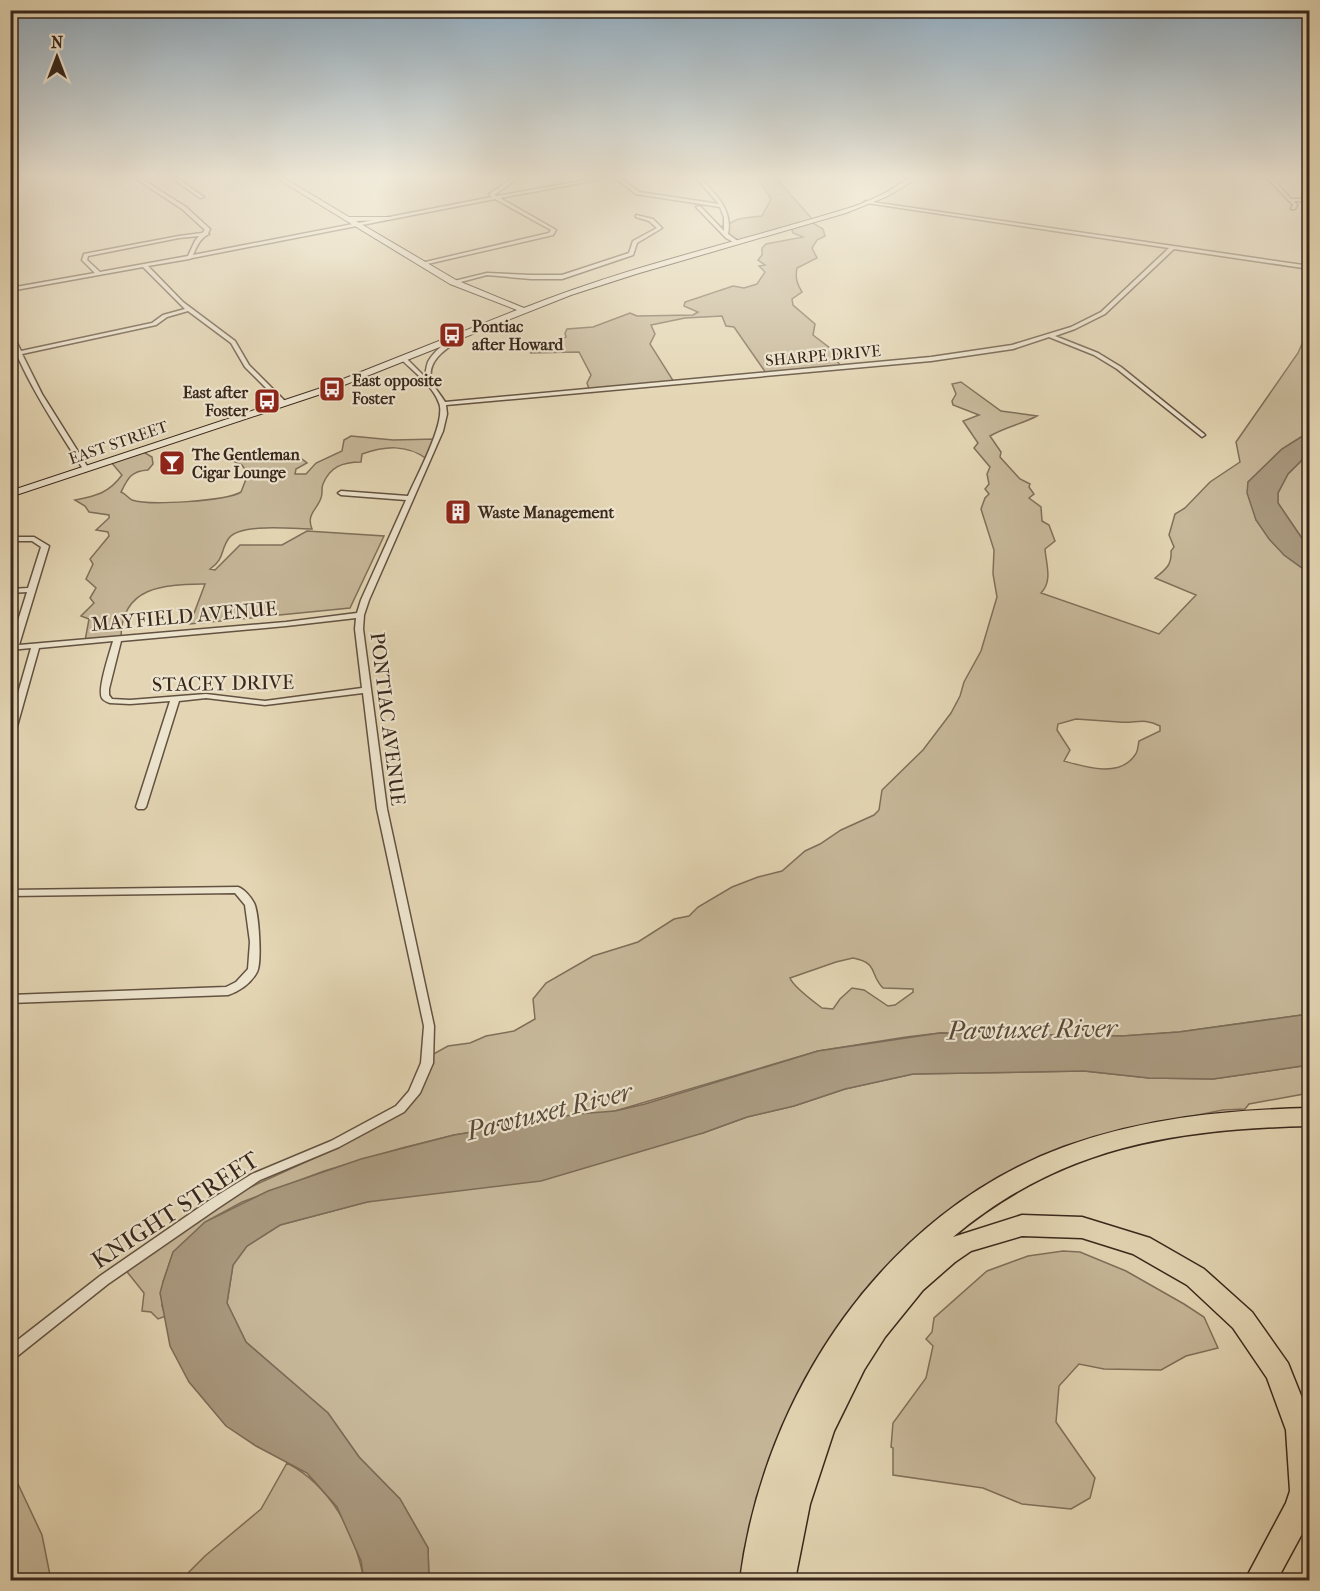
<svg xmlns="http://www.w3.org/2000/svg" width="1320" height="1591" viewBox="0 0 1320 1591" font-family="'IM FELL French Canon',serif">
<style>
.green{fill:#c7b89a;stroke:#806f5a;stroke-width:1.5;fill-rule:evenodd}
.water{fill:#aa9a80;stroke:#7c6c58;stroke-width:1.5}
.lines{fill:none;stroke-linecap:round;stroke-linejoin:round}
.street-casing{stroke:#635241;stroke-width:3}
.secondary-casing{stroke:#38261b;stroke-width:2}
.highway-casing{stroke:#38261b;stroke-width:3}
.street{fill:#ede4ce;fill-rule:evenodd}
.secondary{fill:#ede4ce;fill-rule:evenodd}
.highway{fill:#e4d6b4;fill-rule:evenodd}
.labels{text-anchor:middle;stroke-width:4.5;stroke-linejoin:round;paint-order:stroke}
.far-poi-label{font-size:16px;font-weight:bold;fill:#38261b;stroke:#ede4ce;text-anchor:start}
.far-street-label{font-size:16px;fill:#38261b;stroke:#ede4ce}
.street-label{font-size:20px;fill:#38261b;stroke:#ede4ce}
.near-street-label{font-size:24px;fill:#38261b;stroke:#ede4ce}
.near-water-label{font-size:26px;font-style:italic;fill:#5a4939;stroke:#ede4ce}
</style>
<rect width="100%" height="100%" fill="#e4d6b4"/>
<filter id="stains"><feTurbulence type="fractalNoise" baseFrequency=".00333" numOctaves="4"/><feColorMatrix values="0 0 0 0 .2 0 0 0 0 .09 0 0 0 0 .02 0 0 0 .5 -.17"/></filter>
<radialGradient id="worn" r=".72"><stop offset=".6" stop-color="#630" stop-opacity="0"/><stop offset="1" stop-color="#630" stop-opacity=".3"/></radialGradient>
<!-- green -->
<path class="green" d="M757 178H776L813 220 811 222 823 229 825 236 817 240 812 248 817 258 797 268C795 278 797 284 802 292L792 299 793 305 815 324 813 335 839 355 836 360 842 367 766 373 734 327 726 326 722 316 685 318 651 325 655 334 650 344 674 382 589 389 587 383 591 375 579 352 530 353 566 337 565 333 567 329 593 327 630 313 637 316 693 315 698 312 684 306 685 302 733 286 744 288 757 284 765 272 759 266 765 265 758 260 762 255V248L766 244 803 237 793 233 791 227 737 242 718 227C727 226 729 224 736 220 743 217 754 217 762 216L771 199Z
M1309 328V432L1282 449 1248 482 1256 520 1284 555 1309 573V1014L1179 1032 1122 1036 940 1033 906 1037 818 1051 615 1111 454 1135 402 1148 324 1171 242 1202 205 1222 173 1253 163 1282 162 1306 166 1316 158 1319 151 1312 142 1311 144 1293 124 1268 222 1200 341 1146 402 1106 428 1057 448 1046 470 1043 486 1036 514 1031 535 1019 533 999 546 983 593 956 638 942 674 919 689 916 698 907 732 887 758 877 782 871 805 851 820 844 841 830 874 815 879 810 882 790 923 750 951 713 960 696 964 682 981 651 997 597 993 574 994 550 981 509 985 498 989 494 985 489 989 484 987 474 990 467 974 448 978 443 963 421 979 415 953 405 952 401 956 394 952 384 961 382 1001 411 1037 416C1022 424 1005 427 990 436L1001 452 1000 457 1020 479 1030 484 1029 487 1034 494 1029 498 1041 507 1042 521 1049 525 1055 541 1045 549C1046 564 1053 581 1041 593L1159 634 1196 595 1155 578C1166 569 1172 565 1171 551L1174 547 1169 535 1175 514 1185 508 1210 482 1240 462 1236 442 1298 353ZM1076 719C1091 720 1105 721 1119 722 1135 724 1143 717 1160 726V731L1139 741C1138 745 1138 752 1135 755 1120 778 1085 767 1064 761L1070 750 1057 730 1058 724ZM853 958C879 963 869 974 883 988L913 989V992L895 1005 888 1006 864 990 852 988 840 999 833 1009 822 1008C814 1002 793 986 790 978L836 962Z
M351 436 393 440 436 439 427 459C406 444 385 446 362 454L361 462C342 462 330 467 323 484 321 488 323 494 321 498 317 510 306 514 312 529 294 529 240 523 229 538 220 550 225 559 210 569L215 570 240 545H282L307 531 384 536 350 608 190 624 205 584C165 585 122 585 121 637L85 641 89 619 81 616 94 603 90 598 96 588 86 579 93 564 90 559 109 536 108 532 96 530 109 518V515L89 512 85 506 75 500C96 496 109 493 122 475L110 461 142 451 152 457 153 464 148 470C131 471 128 478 121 492 126 494 128 498 132 500 149 506 226 501 241 492L248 474 242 465 229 459H302L307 463 296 469 295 474H306L316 463 342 451 344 440Z
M1309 453V544L1301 537 1278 503V493L1288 474Z
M1309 1065V1093L1249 1104 1245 1109 1223 1110 1122 1130 1001 1177 934 1221 861 1294 785 1425 764 1488 746 1580H429L428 1548 400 1499 359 1457 328 1413 246 1342 227 1303 233 1265 247 1246 280 1225 367 1202 703 1133 747 1117 794 1106 845 1089 913 1074 1084 1071 1149 1078 1213 1079Z
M1063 1251 1080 1252 1126 1271 1184 1304 1204 1317 1218 1348 1186 1356 1161 1370 1104 1369 1079 1364 1059 1386 1056 1422 1095 1478 1090 1498 1071 1509 1022 1504 983 1488 893 1475V1448L891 1447 893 1423 926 1378 933 1346 926 1339 932 1332 934 1318 987 1271 1028 1256Z
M287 1463C331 1486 355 1532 364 1580H181L205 1556 261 1509Z
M18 1484 42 1535 51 1580H11V1490Z"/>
<!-- water -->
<path class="water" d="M1309 432V453L1288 474 1278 493V503L1301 537 1309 544V573L1284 555 1269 539 1256 520 1247 493 1248 482 1282 449Z
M1309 1014V1065L1213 1079 1149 1078 1084 1071 913 1074 845 1089 794 1106 747 1117 703 1133 541 1181 367 1202 280 1225 247 1246 233 1265 227 1303 246 1342 328 1413 359 1457 400 1499 428 1548 429 1580H364L361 1561 337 1507 307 1473 256 1446 226 1426 189 1382 170 1346 160 1293 163 1282 173 1252 205 1222 268 1191 361 1159 454 1135 577 1114 615 1111 645 1104 818 1051 940 1033 1122 1036 1179 1032Z"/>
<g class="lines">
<defs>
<path id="street" d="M135 178H140L186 207 210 229 208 233 209 234C200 238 197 246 193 255L492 197 489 194 513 178H518L494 195 497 196 598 178H608L500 198 556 230 553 235 423 265 421 264V263L549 233 551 230 495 199 192 258 189 259 148 266 183 302 235 341 249 365 287 403 282 404 245 367 231 343 188 311 167 317 156 325 22 354 42 394 89 469 86 471 83 469C62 436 40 403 23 368 18 356 10 346 10 333L13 335 21 351 152 323 163 315 185 309 143 267 10 291V288L95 273 82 260 84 254 179 236 202 233 205 230 182 209ZM199 236 195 241 188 256 100 272 87 260 88 256 179 238Z
M172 178H177L204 197 200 198Z
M615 178H620L639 192 719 204 696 178H701C716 195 733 210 728 234L739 242 735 243 726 238 696 207 700 206 724 231V217L720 207 636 194Z
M1267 178H1272L1291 199H1310V201H1294L1297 205 1295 209H1291L1293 205Z
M865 201 1310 266V269L1174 249 1105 314 1075 329 1055 336 1098 353 1121 367 1204 434 1205 435 1202 437 1117 369 1094 355 1049 337 1013 349 931 361 446 405 447 414 443 431 369 600 364 615 363 629 387 809 434 1026 433 1063 420 1093 404 1112 339 1147 260 1180 218 1208 108 1284 15 1358 10 1360V1346L100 1276 210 1200 252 1174 331 1141 396 1106 409 1091 421 1063 424 1026 377 809 363 693 265 705 206 698 179 701 146 807 144 809H138L136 807 170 701 130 704 110 703C107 702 104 701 102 698 97 690 110 652 113 641L39 648 14 737 10 739V721L31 648 10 650V646L27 592 10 593V589L28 588 41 547 32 541H10V537H34L49 546 19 645 286 622 357 613 361 600 406 500 341 495 338 493 341 491 408 496C416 477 447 421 439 403 433 386 415 373 402 360V358H406L425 377C426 372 426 367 428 362 434 351 450 337 462 336V338C447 348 425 361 432 382 435 389 441 395 445 402L931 357 1012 345 1071 327 1101 312 1169 248 867 203ZM356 618 355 629 362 688 265 701 206 694 130 700 112 699 109 695V689L121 641 286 626Z
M636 215 653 219 662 228 637 243 633 255 562 279H531L487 275 453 284 450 282 487 273 531 275H562L629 253 633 241 657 228 649 221 636 217Z
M238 887C244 889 251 897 254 903 259 913 262 963 257 972 251 983 240 991 228 995L10 1003V995L226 987 236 982 248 969 250 942 245 905 235 893 10 896V890Z"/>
<path id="secondary" d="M276 178H284L349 217H391L389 220 356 221 456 280 524 308C626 267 734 243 839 211 854 207 871 200 885 193 896 187 905 178 918 178L888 196 846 213 636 274 571 295 324 393 10 497V491L318 389 517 310 450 284Z"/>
<path id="highway" d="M1310 1108V1126C1174 1129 1060 1147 953 1237L1022 1215 1082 1217 1150 1238 1204 1269 1252 1312 1288 1363 1310 1418V1519L1277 1580H1245L1286 1503 1290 1491 1286 1430 1267 1378 1233 1328 1187 1285 1133 1254 1082 1238 1022 1236 971 1251 955 1262 923 1290 885 1337 864 1370 834 1431 810 1504 795 1580H740C764 1394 884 1213 1064 1147 1144 1118 1225 1110 1310 1108Z"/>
</defs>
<!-- street casing -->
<use href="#street" class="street-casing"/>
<!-- secondary casing -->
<use href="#secondary" class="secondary-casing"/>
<!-- highway casing -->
<use href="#highway" class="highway-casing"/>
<!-- street -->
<use href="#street" class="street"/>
<!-- secondary -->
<use href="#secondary" class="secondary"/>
<!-- highway -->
<use href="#highway" class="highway"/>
</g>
<!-- sky -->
<linearGradient id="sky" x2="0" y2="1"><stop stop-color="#8faabe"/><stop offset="0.44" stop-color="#f3eddd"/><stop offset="1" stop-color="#f3eddd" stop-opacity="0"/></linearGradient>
<rect width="1320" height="401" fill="url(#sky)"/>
<!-- icons -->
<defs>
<symbol id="bus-square" viewBox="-11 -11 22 22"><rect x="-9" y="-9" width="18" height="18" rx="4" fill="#8f2418" stroke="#ede4ce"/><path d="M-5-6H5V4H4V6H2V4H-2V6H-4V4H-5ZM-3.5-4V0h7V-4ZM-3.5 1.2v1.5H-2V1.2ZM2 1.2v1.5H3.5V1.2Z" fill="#fff"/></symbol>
<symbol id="bar-square" viewBox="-11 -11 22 22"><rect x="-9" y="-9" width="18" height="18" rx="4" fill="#8f2418" stroke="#ede4ce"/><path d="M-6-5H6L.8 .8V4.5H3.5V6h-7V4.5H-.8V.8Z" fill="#fff"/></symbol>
<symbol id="building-square" viewBox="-11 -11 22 22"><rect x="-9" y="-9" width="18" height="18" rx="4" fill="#8f2418" stroke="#ede4ce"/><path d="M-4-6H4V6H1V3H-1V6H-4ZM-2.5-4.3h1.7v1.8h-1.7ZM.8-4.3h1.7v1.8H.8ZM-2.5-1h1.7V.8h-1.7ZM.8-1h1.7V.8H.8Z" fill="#fff"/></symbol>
</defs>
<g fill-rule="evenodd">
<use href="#bus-square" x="437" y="320" width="30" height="30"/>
<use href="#bus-square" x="317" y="374" width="30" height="30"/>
<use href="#bus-square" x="252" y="386" width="30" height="30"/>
<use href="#bar-square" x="157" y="448" width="30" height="30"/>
<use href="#building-square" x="443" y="497" width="30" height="30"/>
</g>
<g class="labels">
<!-- far-poi labels -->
<g class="far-poi-label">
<text x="472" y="332">Pontiac<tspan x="472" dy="18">after Howard</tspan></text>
<text x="352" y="386">East opposite<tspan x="352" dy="18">Foster</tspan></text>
<text x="248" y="398" text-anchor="end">East after<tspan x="248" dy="18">Foster</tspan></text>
<text x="192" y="460">The Gentleman<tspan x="192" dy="18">Cigar Lounge</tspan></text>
<text x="478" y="518">Waste Management</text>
</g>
<!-- far-street labels -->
<g class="far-street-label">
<text transform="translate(823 355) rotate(-5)" y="6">SHARPE DRIVE</text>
<text transform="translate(118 442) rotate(-19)" y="6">EAST STREET</text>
</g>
<!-- street labels -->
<g class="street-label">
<text transform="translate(184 616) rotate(-5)" y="7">MAYFIELD AVENUE</text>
<text transform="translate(223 683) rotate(-1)" y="7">STACEY DRIVE</text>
<text transform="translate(388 719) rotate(83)" y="7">PONTIAC AVENUE</text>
</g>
<!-- near-street labels -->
<g class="near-street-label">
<text transform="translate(175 1210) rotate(-33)" y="8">KNIGHT STREET</text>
</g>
<!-- near-water labels -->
<g class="near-water-label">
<text transform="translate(1032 1029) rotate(-1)" y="9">Pawtuxet River</text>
<text transform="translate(549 1111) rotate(-14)" y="9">Pawtuxet River</text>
</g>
</g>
<!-- margin -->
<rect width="1320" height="1591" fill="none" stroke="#e4d6b4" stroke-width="36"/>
<rect x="12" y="12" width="1296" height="1567" fill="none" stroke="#38261b" stroke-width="3"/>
<rect x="18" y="18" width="1284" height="1555" fill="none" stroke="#38261b" stroke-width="1.5"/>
<!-- north arrow -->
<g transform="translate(57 57)" stroke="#ede4ce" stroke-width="4.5" paint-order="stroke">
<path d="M0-4.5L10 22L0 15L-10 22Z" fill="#38261b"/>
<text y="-9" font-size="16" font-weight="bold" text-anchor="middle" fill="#38261b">N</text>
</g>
<rect width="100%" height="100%" filter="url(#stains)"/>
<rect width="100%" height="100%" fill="url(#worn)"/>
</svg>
